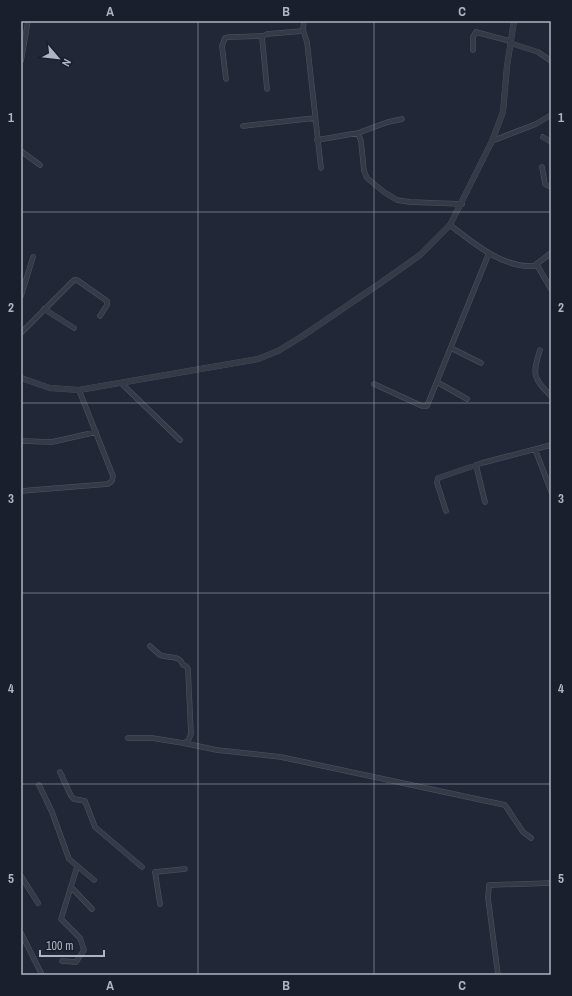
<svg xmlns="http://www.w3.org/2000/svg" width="572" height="996" viewBox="0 0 572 996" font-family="'Archivo Narrow',sans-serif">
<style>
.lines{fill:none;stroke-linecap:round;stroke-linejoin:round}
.minor-casing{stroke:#4f5463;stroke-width:5.5}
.tertiary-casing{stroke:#4f5463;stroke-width:6}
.minor{stroke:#353a48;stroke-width:4.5}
.tertiary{stroke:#353a48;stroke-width:5.5}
.grid{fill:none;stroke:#afb4c4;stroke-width:1;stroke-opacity:0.55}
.neatline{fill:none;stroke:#afb4c4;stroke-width:1.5}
.grid-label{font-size:13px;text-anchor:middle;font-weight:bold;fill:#afb4c4}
</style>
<rect width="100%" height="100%" fill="#212737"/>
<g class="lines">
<defs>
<path id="minor" d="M304 21 303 30 307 42 321 168
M510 43 538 52 551 61
M473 50V37L476 32 510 41
M21 61 28 21
M226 79 222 46 225 38 229 37 263 36
M267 89 262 37 267 34 303 31
M243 126 315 118
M358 133 388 122 402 119
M543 137 551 142
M317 140 358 133 361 141 364 171 367 178 384 192 397 200 410 202 462 204
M492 141 536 124 551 115
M21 151 40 165
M542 167 545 184 551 187
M450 225C474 243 502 268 534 266L551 253
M537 265 551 289
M21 296 33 257
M44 309 74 328
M21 333 74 280H77L107 301V305L100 316
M451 348 481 363
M540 350C532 375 533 378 551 396
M437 382 467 399
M121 383 180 440
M374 384 422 406H427L489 253
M21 441 52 442 96 432
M535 449 551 491
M476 465 485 502
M21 491 108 484 112 481 113 476 79 390
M446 511 437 483 438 478 482 463 551 445
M128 738H152L183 743 188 741 191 734 188 669 186 666 183 665C179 654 169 659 160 655 156 652 153 649 150 646
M183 743 217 750 281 757 505 805 523 832 531 838
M60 772 71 796 74 799 85 801 95 827 142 867
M39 785 52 812 69 859 94 880
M21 876 38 903
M72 888 92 909
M160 904 155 872 185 869
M21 933 42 975
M62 961 76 962 84 950 80 938 61 919 77 867
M498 975 488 898 489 885 551 883"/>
<path id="tertiary" d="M21 378 50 388 79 390 258 359 278 351 301 337 382 282 420 255 450 225 492 141 503 112 507 66 514 21"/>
</defs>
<!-- minor casing -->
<use href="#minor" class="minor-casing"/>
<!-- tertiary casing -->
<use href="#tertiary" class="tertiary-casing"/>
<!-- minor -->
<use href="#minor" class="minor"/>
<!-- tertiary -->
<use href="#tertiary" class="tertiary"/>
</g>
<!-- grid -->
<path class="grid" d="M198 21V975M374 21V975M21 212H551M21 403H551M21 593H551M21 784H551"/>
<!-- border -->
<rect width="572" height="996" fill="none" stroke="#1a1f2d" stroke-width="44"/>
<!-- north arrow -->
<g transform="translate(58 58) rotate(118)" stroke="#1a1f2d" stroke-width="3" paint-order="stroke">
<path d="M0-3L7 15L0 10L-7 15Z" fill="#afb4c4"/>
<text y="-6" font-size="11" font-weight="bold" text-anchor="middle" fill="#afb4c4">N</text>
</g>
<!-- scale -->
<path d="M40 950v6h64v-6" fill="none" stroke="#afb4c4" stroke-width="2"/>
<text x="46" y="950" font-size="12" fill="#afb4c4" stroke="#1a1f2d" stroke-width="3" paint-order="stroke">100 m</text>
<rect x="22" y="22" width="528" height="952" class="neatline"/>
<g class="grid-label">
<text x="110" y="16">A</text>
<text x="286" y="16">B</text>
<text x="462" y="16">C</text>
<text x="11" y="122">1</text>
<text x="561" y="122">1</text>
<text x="11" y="312">2</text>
<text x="561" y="312">2</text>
<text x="11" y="503">3</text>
<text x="561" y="503">3</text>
<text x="11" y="693">4</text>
<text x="561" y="693">4</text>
<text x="11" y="883">5</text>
<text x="561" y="883">5</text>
<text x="110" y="990">A</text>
<text x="286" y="990">B</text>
<text x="462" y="990">C</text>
</g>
</svg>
